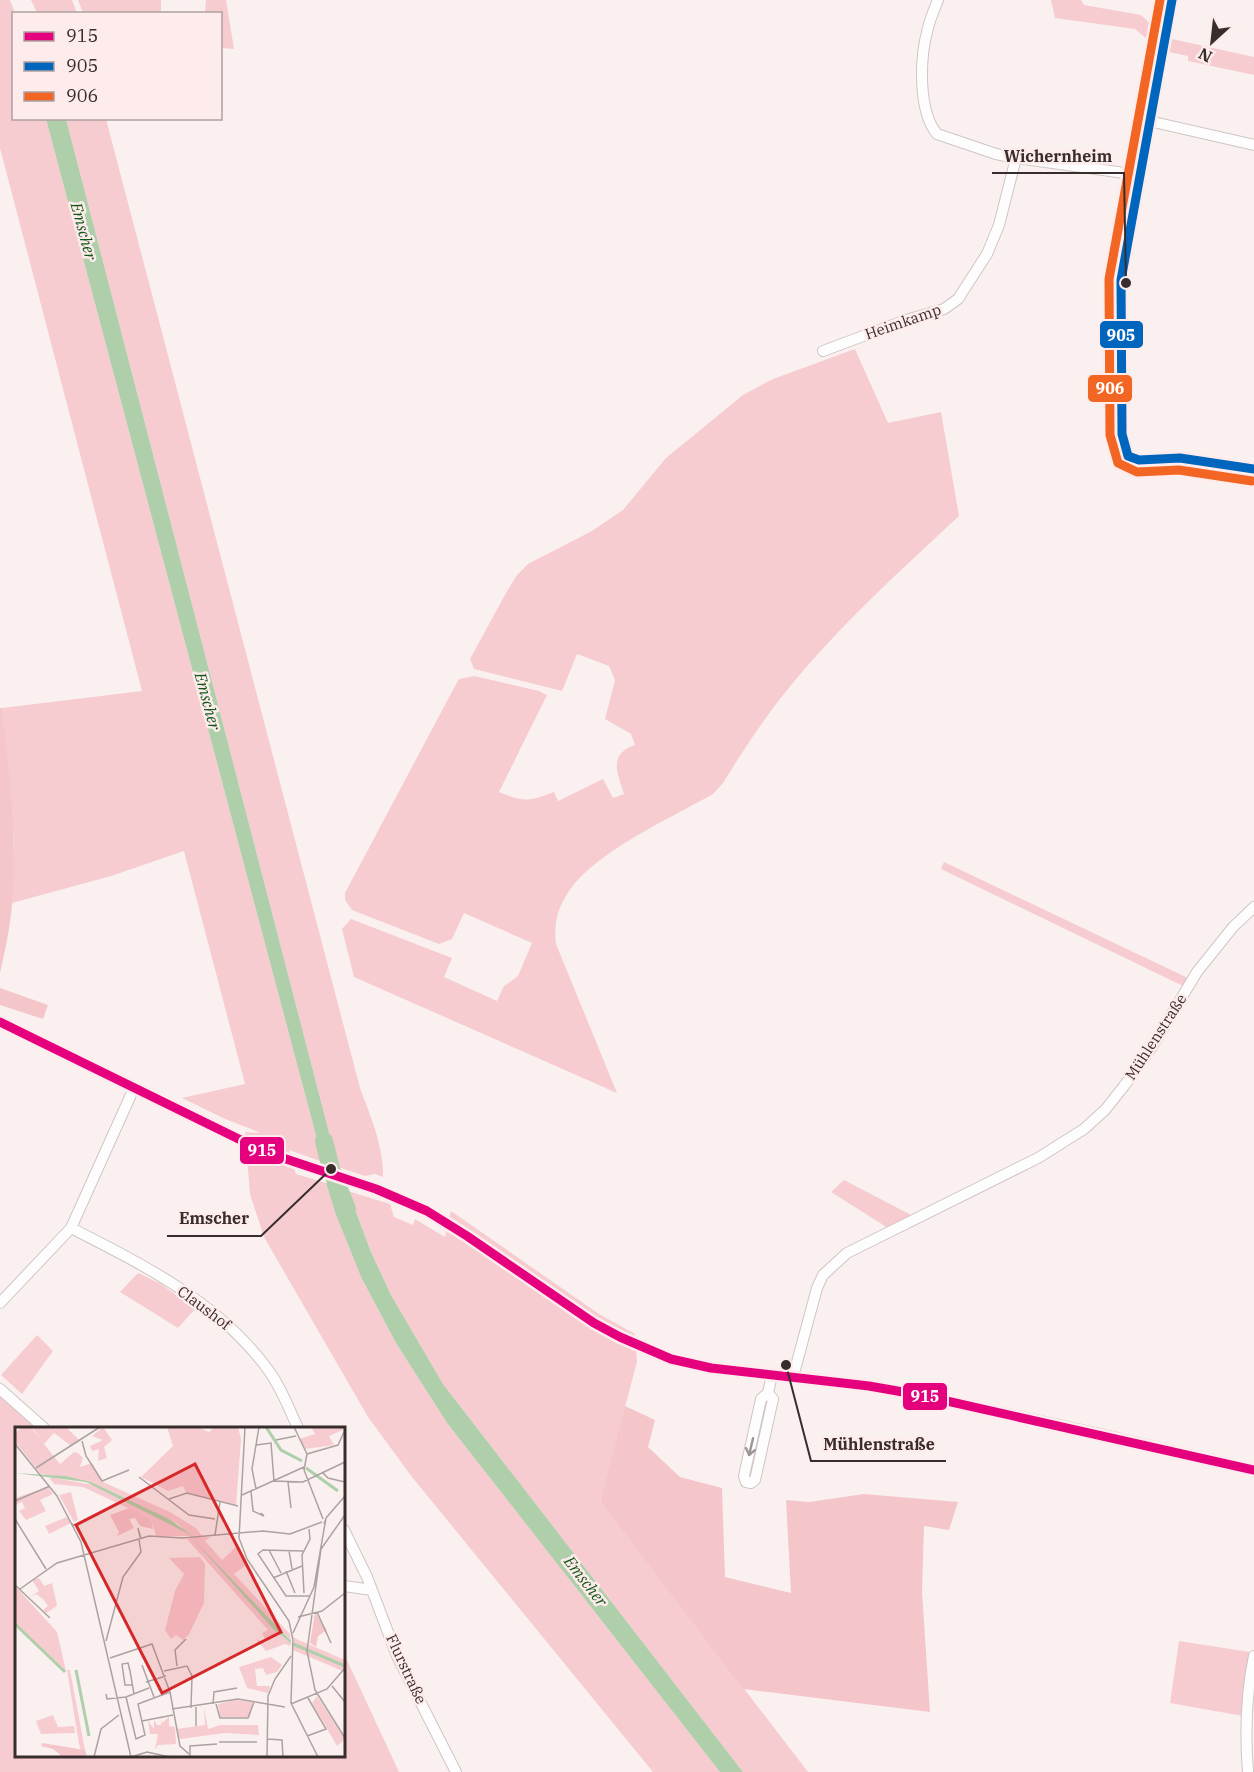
<svg xmlns="http://www.w3.org/2000/svg" width="1254" height="1772" viewBox="0 0 1254 1772" font-family="'IBM Plex Serif',serif">
<style>
.green{fill:#f6ccd0}
.forest{fill:#f4c6ca}
.water{fill:#afcfab}
.lines{fill:none;stroke-linecap:round;stroke-linejoin:round}
.river{stroke:#afcfab;stroke-width:18}
.minor-casing{stroke:#cfc5c5;stroke-width:12}
.minor{stroke:#fefdfd;stroke-width:10}
.bus-1-casing{stroke:#feeced;stroke-width:14}
.bus-2-casing{stroke:#feeced;stroke-width:14}
.bus-3-casing{stroke:#feeced;stroke-width:14}
.bus-1{stroke:#e5007d;stroke-width:9}
.bus-2{stroke:#0065bd;stroke-width:9}
.bus-3{stroke:#f26522;stroke-width:9}
.oneway{stroke:#9b9595}
.labels{text-anchor:middle;stroke-width:5;stroke-linejoin:round;paint-order:stroke}
.street-label{font-size:15px;fill:#382d2d;stroke:#feeced}
.water-label{font-size:16px;font-style:italic;fill:#115817;stroke:#feeced}
.inset-river{fill:none;stroke:#afcfab;stroke-width:3}
.inset-road{fill:none;stroke:#aca2a2;stroke-width:1.5}
.view{fill:#d62828;fill-opacity:0.15;stroke:#d62828;stroke-width:3}
.inset-edge{fill:none;stroke:#382d2d;stroke-width:3}
.leader{fill:none;stroke:#382d2d;stroke-width:2}
.callout-dot{fill:#382d2d;stroke:#feeced;stroke-width:2}
.callout-label{font-size:16px;text-anchor:middle;font-weight:bold;fill:#382d2d;stroke:#feeced;stroke-width:5;stroke-linejoin:round;paint-order:stroke}
.line-badge{stroke:#feeced;stroke-width:2}
.badge-label{font-size:16px;text-anchor:middle;font-weight:bold;fill:#fff}
</style>
<rect width="100%" height="100%" fill="#faf0f0"/>
<!-- green -->
<path class="green" d="M0 0H10L15 13 14 118 46 119 323 1162 289 1150 296 1174 326 1183 336 1215 361 1277 396 1343 447 1423 720 1772H653L412 1477 368 1417 264 1237 250 1194 245 1132 261 1133 223 1118 182 1098 245 1084 184 851 111 876 12 903 14 840 2 708 142 691 0 148Z
M31 0H72L77 13H37Z
M78 0H161V13H83Z
M206 0H226L234 49 221 48 220 14 205 13Z
M1051 0H1081L1084 5 1141 15 1155 28 1153 44 1135 29 1055 18Z
M1172 39 1254 57V75L1188 61V56L1169 52Z
M66 119H106L360 1088C370 1115 384 1147 383 1177L375 1174 365 1176 338 1167Z
M855 349 888 423 941 412 959 516C900 571 839 626 788 689 764 718 743 751 723 783L713 794C671 818 590 854 566 896 556 912 554 926 556 944L617 1093 354 977 342 929 351 919 452 958 444 977 497 1001 504 986 518 976 532 943 464 913 452 939 439 944 352 910 345 900V893L455 686 459 679 474 676 539 691 547 695 499 792C524 802 528 802 554 792L558 801 603 779 613 798 624 794C618 773 607 755 635 745L631 734 605 719 615 680 609 666 577 654 562 691 474 669 470 659 506 593 517 575 528 564 592 531 623 510 666 458 743 395 773 379Z
M944 862 1188 978 1183 986 941 869Z
M844 1180 913 1216 888 1228 831 1192Z
M348 1191 390 1204 394 1217 413 1225 415 1219 445 1237 451 1211 599 1314 635 1334 637 1362 600 1501 808 1772H743L443 1384 391 1295 371 1252Z
M138 1273 161 1284 195 1309 178 1328 120 1292Z
M37 1335 53 1351 22 1394 1 1375Z
M0 1393 41 1428H16V1756H344V1658H346L399 1772H0Z
M1179 1641 1250 1652 1246 1672 1243 1716 1170 1703Z"/>
<!-- forest -->
<path class="forest" d="M0 708H2C9 773 18 839 12 905 10 928 5 951 0 973Z
M0 988 48 1005 43 1019 0 1005Z
M625 1406 655 1420 648 1447 680 1477 722 1488 725 1577 791 1593 786 1500 809 1502 864 1494 958 1502 949 1530 924 1526 922 1592 930 1712 743 1689 600 1501Z"/>
<!-- water -->
<path class="water" d="M46 119H66L338 1167 323 1162Z
M326 1183 348 1191 371 1252 391 1295 443 1384 743 1772H720L447 1423 396 1343 361 1277 336 1215Z"/>
<g class="lines">
<!-- river -->
<path class="river" d="M324 1141 331 1169 347 1209"/>
<defs>
<path id="minor" d="M938 0C934 10 929 21 927 32 920 59 918 111 937 134L996 154 1016 158 1139 175
M1172 0 1121 280 1122 434 1128 456 1139 460 1180 458 1254 469
M1149 121 1254 145
M823 351 906 320 944 309 958 299 987 254 999 225 1016 158
M0 1022 265 1152 376 1189 427 1211 467 1236 594 1323 620 1337 671 1359 711 1368 869 1386 920 1395 1096 1433 1254 1470
M71 1228C144 1265 220 1303 269 1371 282 1389 289 1409 298 1428
M0 1303 71 1228 134 1088
M793 1377 817 1288 823 1275 847 1253 1038 1158 1084 1129 1105 1110 1124 1086 1152 1047 1197 972 1233 927 1254 907
M0 1389 44 1428
M768 1393 773 1399 755 1480 751 1483 746 1482 744 1476 761 1399 768 1393 772 1375
M344 1530 367 1577 397 1656 456 1772
M344 1586 372 1590
M1248 1772C1245 1734 1246 1694 1254 1656"/>
</defs>
<!-- minor casing -->
<use href="#minor" class="minor-casing"/>
<!-- minor -->
<use href="#minor" class="minor"/>
<defs>
<path id="bus-1" d="M0 1022 265 1152 376 1189 427 1211 467 1236 594 1323 620 1337 671 1359 711 1368 869 1386 920 1395 1254 1470"/>
<path id="bus-2" d="M1172 0 1121 280 1122 434 1128 456 1139 460 1180 458 1254 469"/>
<path id="bus-3" d="M1160 0 1109 279 1110 435 1118 463 1137 472 1179 470 1252 481"/>
</defs>
<!-- bus-1 casing -->
<use href="#bus-1" class="bus-1-casing"/>
<!-- bus-2 casing -->
<use href="#bus-2" class="bus-2-casing"/>
<!-- bus-3 casing -->
<use href="#bus-3" class="bus-3-casing"/>
<!-- bus-1 -->
<use href="#bus-1" class="bus-1"/>
<!-- bus-2 -->
<use href="#bus-2" class="bus-2"/>
<!-- bus-3 -->
<use href="#bus-3" class="bus-3"/>
</g>
<!-- one-way arrows -->
<defs><path id="oneway-shaft" d="M-6 0H5M1.5-3L5.5 0L1.5 3" fill="none" stroke-width="1.6" stroke-linecap="round" stroke-linejoin="round" transform="scale(1.5)"/></defs>
<use class="oneway" href="#oneway-shaft" transform="translate(751 1447) rotate(103)"/>
<g class="labels">
<!-- street labels -->
<g class="street-label">
<text transform="translate(903 322) rotate(-19)" y="5">Heimkamp</text>
<text transform="translate(1156 1037) rotate(-57)" y="5">Mühlenstraße</text>
<text transform="translate(204 1308) rotate(37)" y="5">Claushof</text>
<text transform="translate(406 1669) rotate(65)" y="5">Flurstraße</text>
</g>
<!-- water labels -->
<g class="water-label">
<text transform="translate(84 231) rotate(75)" y="6">Emscher</text>
<text transform="translate(208 701) rotate(75)" y="6">Emscher</text>
<text transform="translate(586 1581) rotate(52)" y="6">Emscher</text>
</g>
</g>
<!-- overview -->
<g transform="translate(15 1427)">
<rect width="330" height="330" fill="#faf0f0"/>
<path d="M7 0H16L28 15 17 0H51L65 14 56 19 39 6 29 17 45 37 59 25 63 26 68 31 65 40 77 36 88 55 155 85 181 101 188 110H195L190 114 207 133 221 120 231 138 219 147 275 207 276 214 163 97 76 55 26 47 0 15V6ZM88 0 97 13 89 20 92 31 83 34 84 22 77 24 75 19 88 13 77 9ZM152 0H183L194 5 199 0H223L226 12 221 79 171 65 168 59 153 64 126 50 158 19ZM296 0H330V2L314 9 319 18 290 22 284 12 300 7ZM34 50 78 58 157 95 175 109H141L136 92 68 60 39 57ZM33 60 38 67 25 73 31 84 11 93 4 84 10 81 7 75 0 78V71ZM56 65 63 93 59 95 44 68ZM52 90 56 96 34 107 30 99ZM177 111 259 203 276 216 275 219 270 217 251 224 241 212 252 216 247 206 253 203 172 112ZM185 130 190 137 189 176 174 207 168 213 161 208 156 212 150 203 160 164 169 147 154 131ZM24 151 29 159 37 156 40 169 42 179 31 186 28 183 33 179 28 172 21 167 14 170 24 164 17 153ZM0 159 42 205 51 244 0 196ZM279 211 330 233V245L278 223ZM256 230 267 238 262 245 251 248 248 241 240 242 242 259H255L253 266 232 261 224 240ZM52 243H55L70 323 66 324 64 317ZM302 269 330 312 322 319 297 276ZM220 273 238 275 235 290H205L203 277ZM189 280 193 302 205 298H243L244 308 210 306 165 312 162 302 190 298ZM38 288 43 300 59 299 60 306 26 307 21 294ZM147 290V296L154 290V299L160 300 161 317 143 318 140 322 143 307H135L133 294 139 302V293L142 298H146Z" fill="#f6ccd0"/>
<path d="M114 81 136 92 138 102 125 99 120 91 114 92 119 101 102 109 104 105 95 88ZM300 185 312 203 303 209 301 220 295 216ZM27 316 70 323 72 330H48L38 322 26 319Z" fill="#f4c6ca"/>
<path d="M0 46 50 49 76 55 154 92 178 109 71 55ZM177 111 276 214V216L259 203Z" fill="#afcfab"/>
<path class="inset-river" d="M251 0 266 23 287 34M291 41 323 64M0 197 50 245M278 217 330 239M61 243 74 309"/>
<path class="inset-road" d="M230 0 224 111 232 132 274 194 278 213M279 0 292 27M261 13 281 9M67 14 71 29 87 54 114 43M0 17 42 69 66 115 116 330M241 18 256 16 259 54 288 55 330 35M292 27 289 43 308 92M292 27 323 18 330 3M21 41 85 0M307 45 313 51 330 55M124 50 174 88 200 92M273 55 276 81M241 62 237 42 244 0M236 64 238 84 249 89 246 86M227 68 289 40M154 72 172 66 223 79M0 74 35 59M330 88 306 122 292 224 300 263 330 311M311 91 330 69M0 92 31 142M57 97 63 100 68 114M200 108 205 75M125 110 123 101 126 112M254 123 266 146M274 124 277 142M288 124 248 123 243 127 271 169H295M271 144 280 166M258 151 287 139M0 158 35 191M5 162 42 136 134 109 168 111 248 104 275 107 307 95M289 166 287 128 295 112 294 102M302 185 316 216M283 190 307 184 330 166M278 206 299 160 311 91 309 97M278 211 276 276 303 330M91 214 108 150 126 125 124 113M95 231 137 217 155 265 165 319 174 327M127 238 139 270M162 239 160 223 171 212M149 244 172 239 177 249 176 281M131 255 151 249M117 258H110L107 237 113 236 115 244 119 267M317 259 330 275M91 267 92 272 111 270 134 261M111 270 121 312 130 308 123 277 155 265M198 277 199 265 222 261M201 277 205 291H233L239 275M276 277 312 262 330 241M181 280V299M157 282 223 272 270 280M127 294 158 288M292 309 311 302 293 271M253 312 267 313 268 330M204 315H242M79 330 86 302 104 288M116 330 132 325 155 330M175 330V319L202 317M252 330 253 269 260 252 276 229"/>
<path class="view" d="M180 37 266 205 147 266 61 98Z"/>
<rect width="330" height="330" class="inset-edge"/>
</g>
<!-- callouts -->
<path class="leader" d="M1126 283L1124 173H992M331 1169L261 1236H167M786 1365L811 1461H946"/>
<g class="callout-dot">
<circle cx="1126" cy="283" r="6"/>
<circle cx="331" cy="1169" r="6"/>
<circle cx="786" cy="1365" r="6"/>
</g>
<g class="callout-label">
<text x="1058" y="162">Wichernheim</text>
<text x="214" y="1224">Emscher</text>
<text x="879" y="1450">Mühlenstraße</text>
</g>
<g class="line-badge">
<rect x="1099" y="320" width="45" height="29" rx="6" fill="#0065bd"/>
<rect x="1087" y="374" width="46" height="29" rx="6" fill="#f26522"/>
<rect x="239" y="1136" width="46" height="29" rx="6" fill="#e5007d"/>
<rect x="902" y="1382" width="46" height="29" rx="6" fill="#e5007d"/>
</g>
<g class="badge-label">
<text x="1121" y="341">905</text>
<text x="1110" y="394">906</text>
<text x="262" y="1156">915</text>
<text x="925" y="1402">915</text>
</g>
<!-- legend -->
<rect x="12" y="12" width="210" height="108" fill="#feeced" stroke="#afa0a0" stroke-width="1.5"/>
<rect x="24" y="32" width="30" height="9" fill="#e5007d" stroke="#afa0a0" stroke-width="1.5"/>
<text x="66" y="42" font-size="18" fill="#382d2d">915</text>
<rect x="24" y="62" width="30" height="9" fill="#0065bd" stroke="#afa0a0" stroke-width="1.5"/>
<text x="66" y="72" font-size="18" fill="#382d2d">905</text>
<rect x="24" y="92" width="30" height="9" fill="#f26522" stroke="#afa0a0" stroke-width="1.5"/>
<text x="66" y="102" font-size="18" fill="#382d2d">906</text>
<!-- north arrow -->
<g transform="translate(1212 42) rotate(207)" stroke="#feeced" stroke-width="4.5" paint-order="stroke">
<path d="M0-4.5L10 22L0 15L-10 22Z" fill="#382d2d"/>
<text y="-9" font-size="16" font-weight="bold" text-anchor="middle" fill="#382d2d">N</text>
</g>
</svg>
